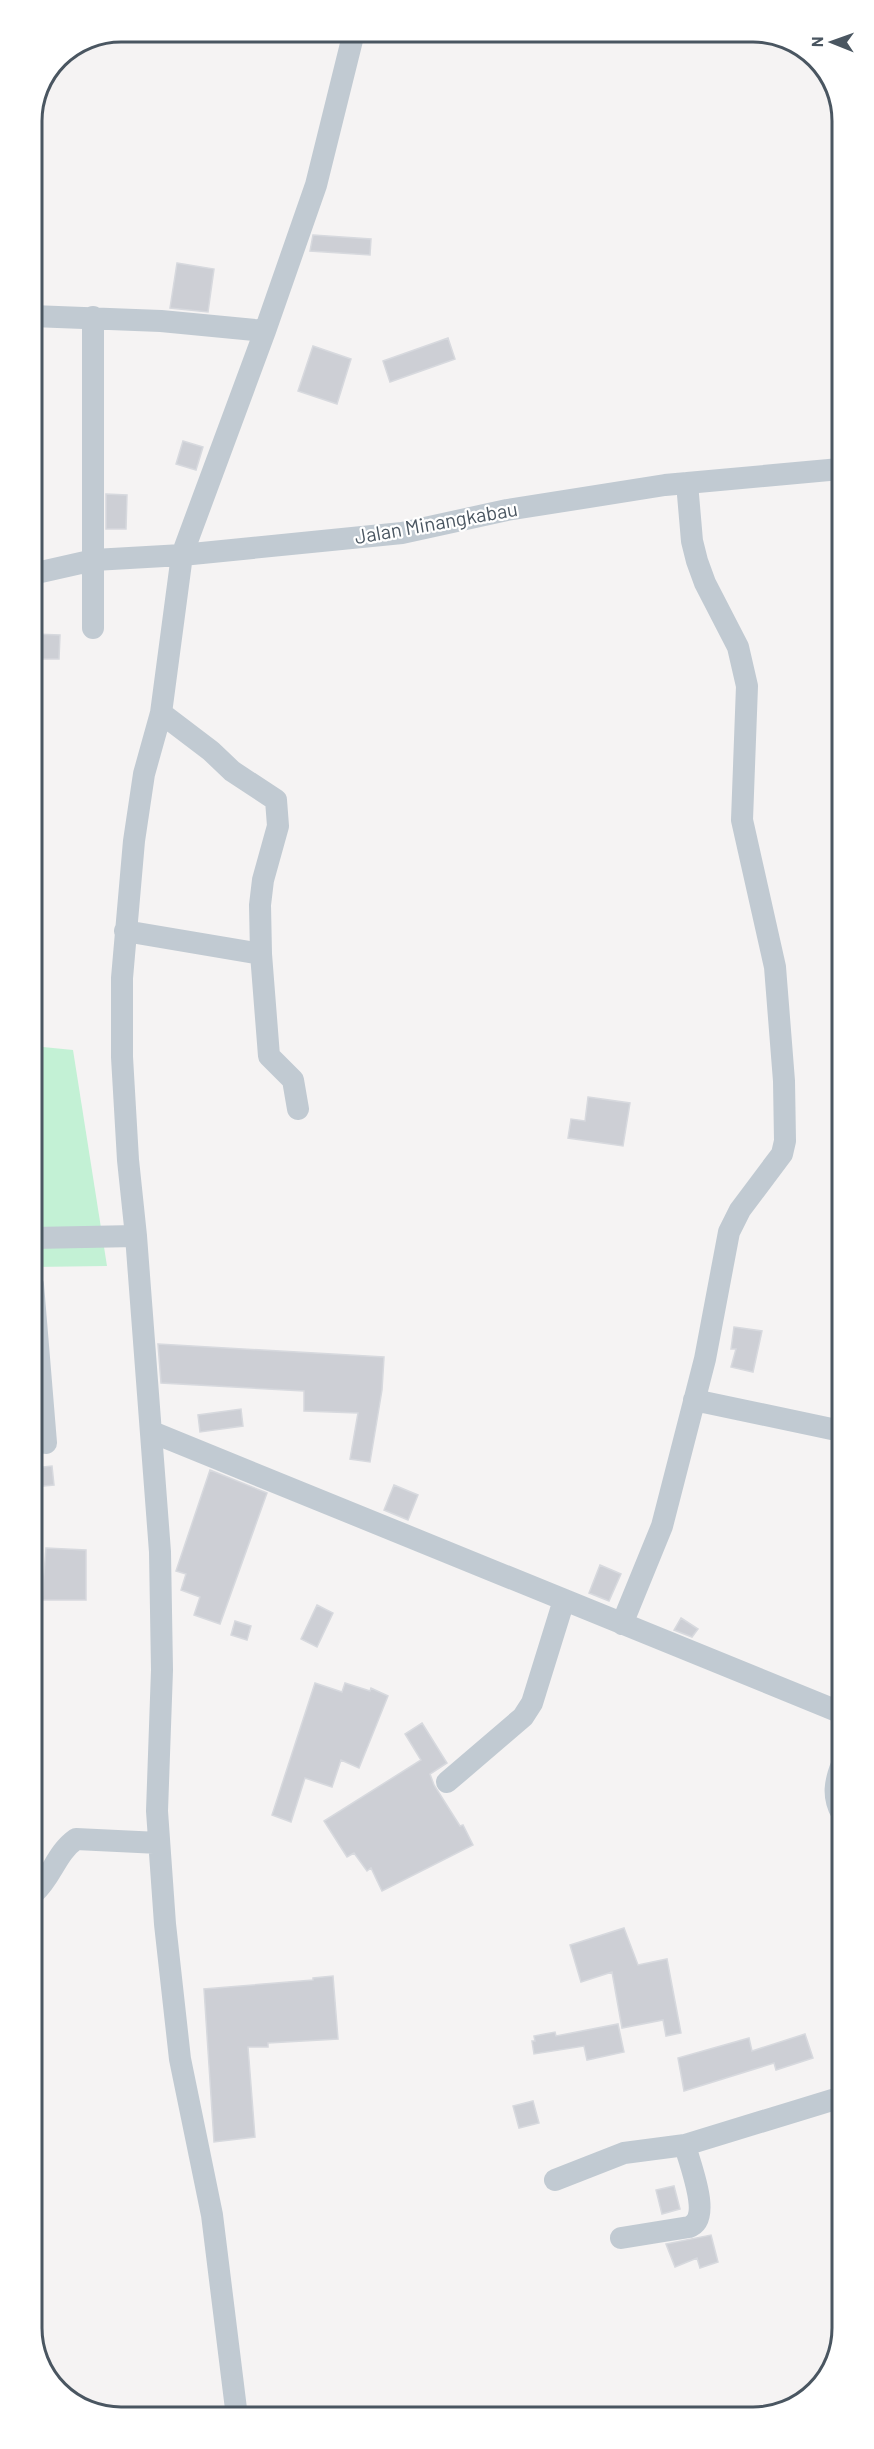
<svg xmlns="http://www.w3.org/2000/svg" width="874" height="2449" viewBox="0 0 874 2449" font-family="Barlow,sans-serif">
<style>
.green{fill:#c3f1d5}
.building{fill:#cdcfd5;stroke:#d7d9de;stroke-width:1.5}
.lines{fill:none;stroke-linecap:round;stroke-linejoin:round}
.minor{stroke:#c1cad2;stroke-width:22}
.labels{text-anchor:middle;stroke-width:4.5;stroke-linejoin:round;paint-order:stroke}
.street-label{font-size:20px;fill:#4a5661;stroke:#fff}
.rim{fill:none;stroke:#4a5661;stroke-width:3}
</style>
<rect width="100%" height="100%" fill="#f5f3f3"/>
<!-- green -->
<path class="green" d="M33 1046 73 1050 107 1266 33 1267Z"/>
<!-- building -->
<path class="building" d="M313 235 371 239 370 255 310 251Z
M177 263 214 269 208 312 170 308Z
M448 338 455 359 390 382 383 361Z
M313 346 351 359 337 404 298 391Z
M183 441 203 447 196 470 176 464Z
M106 494 127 495 126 529H106Z
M34 634 60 635 59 659H34Z
M588 1097 630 1103 623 1146 568 1138 571 1119 585 1121Z
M734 1327 762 1331 753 1372 731 1367 736 1349H731Z
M158 1344 384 1357 382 1390 370 1462 350 1459 358 1413 304 1411V1391L161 1383Z
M241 1409 243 1426 200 1432 198 1415Z
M52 1466 54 1485 33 1487V1468Z
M210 1470 267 1493 220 1624 194 1615 200 1597 181 1590 186 1574 176 1571Z
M394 1485 418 1495 408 1520 384 1510Z
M46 1548 86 1550V1600H42Z
M600 1565 621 1574 609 1601 589 1593Z
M317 1605 333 1613 317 1647 301 1639Z
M681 1618 698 1629 692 1637 674 1630Z
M235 1621 251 1626 247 1640 231 1635Z
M315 1683 342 1692 345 1683 370 1691 371 1688 388 1696 359 1768 341 1760 332 1787 305 1778 291 1822 272 1815Z
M422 1723 447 1763 430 1774 434 1785 460 1826 463 1825 473 1845 382 1891 371 1868 367 1871 354 1853 347 1857 324 1821 421 1760 405 1734Z
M624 1928 638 1965 667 1959 681 2033 666 2036 663 2020 622 2028 612 1972 581 1982 570 1945Z
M333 1976 338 2039 268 2043V2047H248L255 2137 214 2142 204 1989 313 1980V1978Z
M618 2024 624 2052 587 2060 584 2046 534 2054 532 2041H535L534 2036 555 2032 556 2036Z
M805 2034 813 2058 776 2070 774 2063 684 2091 678 2058 749 2038 752 2051Z
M533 2101 539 2123 519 2128 513 2106Z
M674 2186 680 2209 662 2214 656 2190Z
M711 2235 718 2262 700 2268 697 2258 675 2267 666 2244Z"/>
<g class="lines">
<!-- minor -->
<path class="minor" d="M32 316 161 321 265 331
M32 574 94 560 182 555 402 533 507 510 665 485 840 469
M93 628V317
M161 713 211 751 232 771 276 800 278 826 263 880 260 905 261 954 269 1056 293 1080 298 1109
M125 931 261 954
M33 1238 136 1236
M33 1285 46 1443
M694 1400 841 1431
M152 1432 842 1713
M622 1624 662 1526 705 1359 729 1232 740 1210 782 1154 785 1141 784 1081 775 967 742 820 747 686 738 647 705 583 697 561 692 541 687 483
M842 1764C835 1782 832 1796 842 1814
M447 1782 523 1717 532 1703 564 1600
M34 1893C52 1877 56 1853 76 1839L159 1843
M555 2180 624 2153 685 2145 842 2097
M621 2238 689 2227C713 2219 689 2163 685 2145
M237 2417 212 2215 180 2059 165 1924 157 1811 162 1670 160 1552 136 1236 128 1160 122 1057V978L134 841 144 774 161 713 182 555 265 331 316 185 354 32"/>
</g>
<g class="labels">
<!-- street labels -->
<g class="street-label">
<text transform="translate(436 523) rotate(-10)" y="7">Jalan Minangkabau</text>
</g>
</g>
<!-- crop -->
<path d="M0 0H874V2449H0ZM121 42H753A79 79 0 0 1 832 121V2328A79 79 0 0 1 753 2407H121A79 79 0 0 1 42 2328V121A79 79 0 0 1 121 42Z" fill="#fff" fill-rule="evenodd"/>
<path class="rim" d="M121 42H753A79 79 0 0 1 832 121V2328A79 79 0 0 1 753 2407H121A79 79 0 0 1 42 2328V121A79 79 0 0 1 121 42Z"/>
<!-- north arrow -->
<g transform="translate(832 42) rotate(271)" stroke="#ffffff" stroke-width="4.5" paint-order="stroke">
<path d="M0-4.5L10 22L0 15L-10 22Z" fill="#4a5661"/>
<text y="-9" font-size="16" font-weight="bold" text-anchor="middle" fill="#4a5661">N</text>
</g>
</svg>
